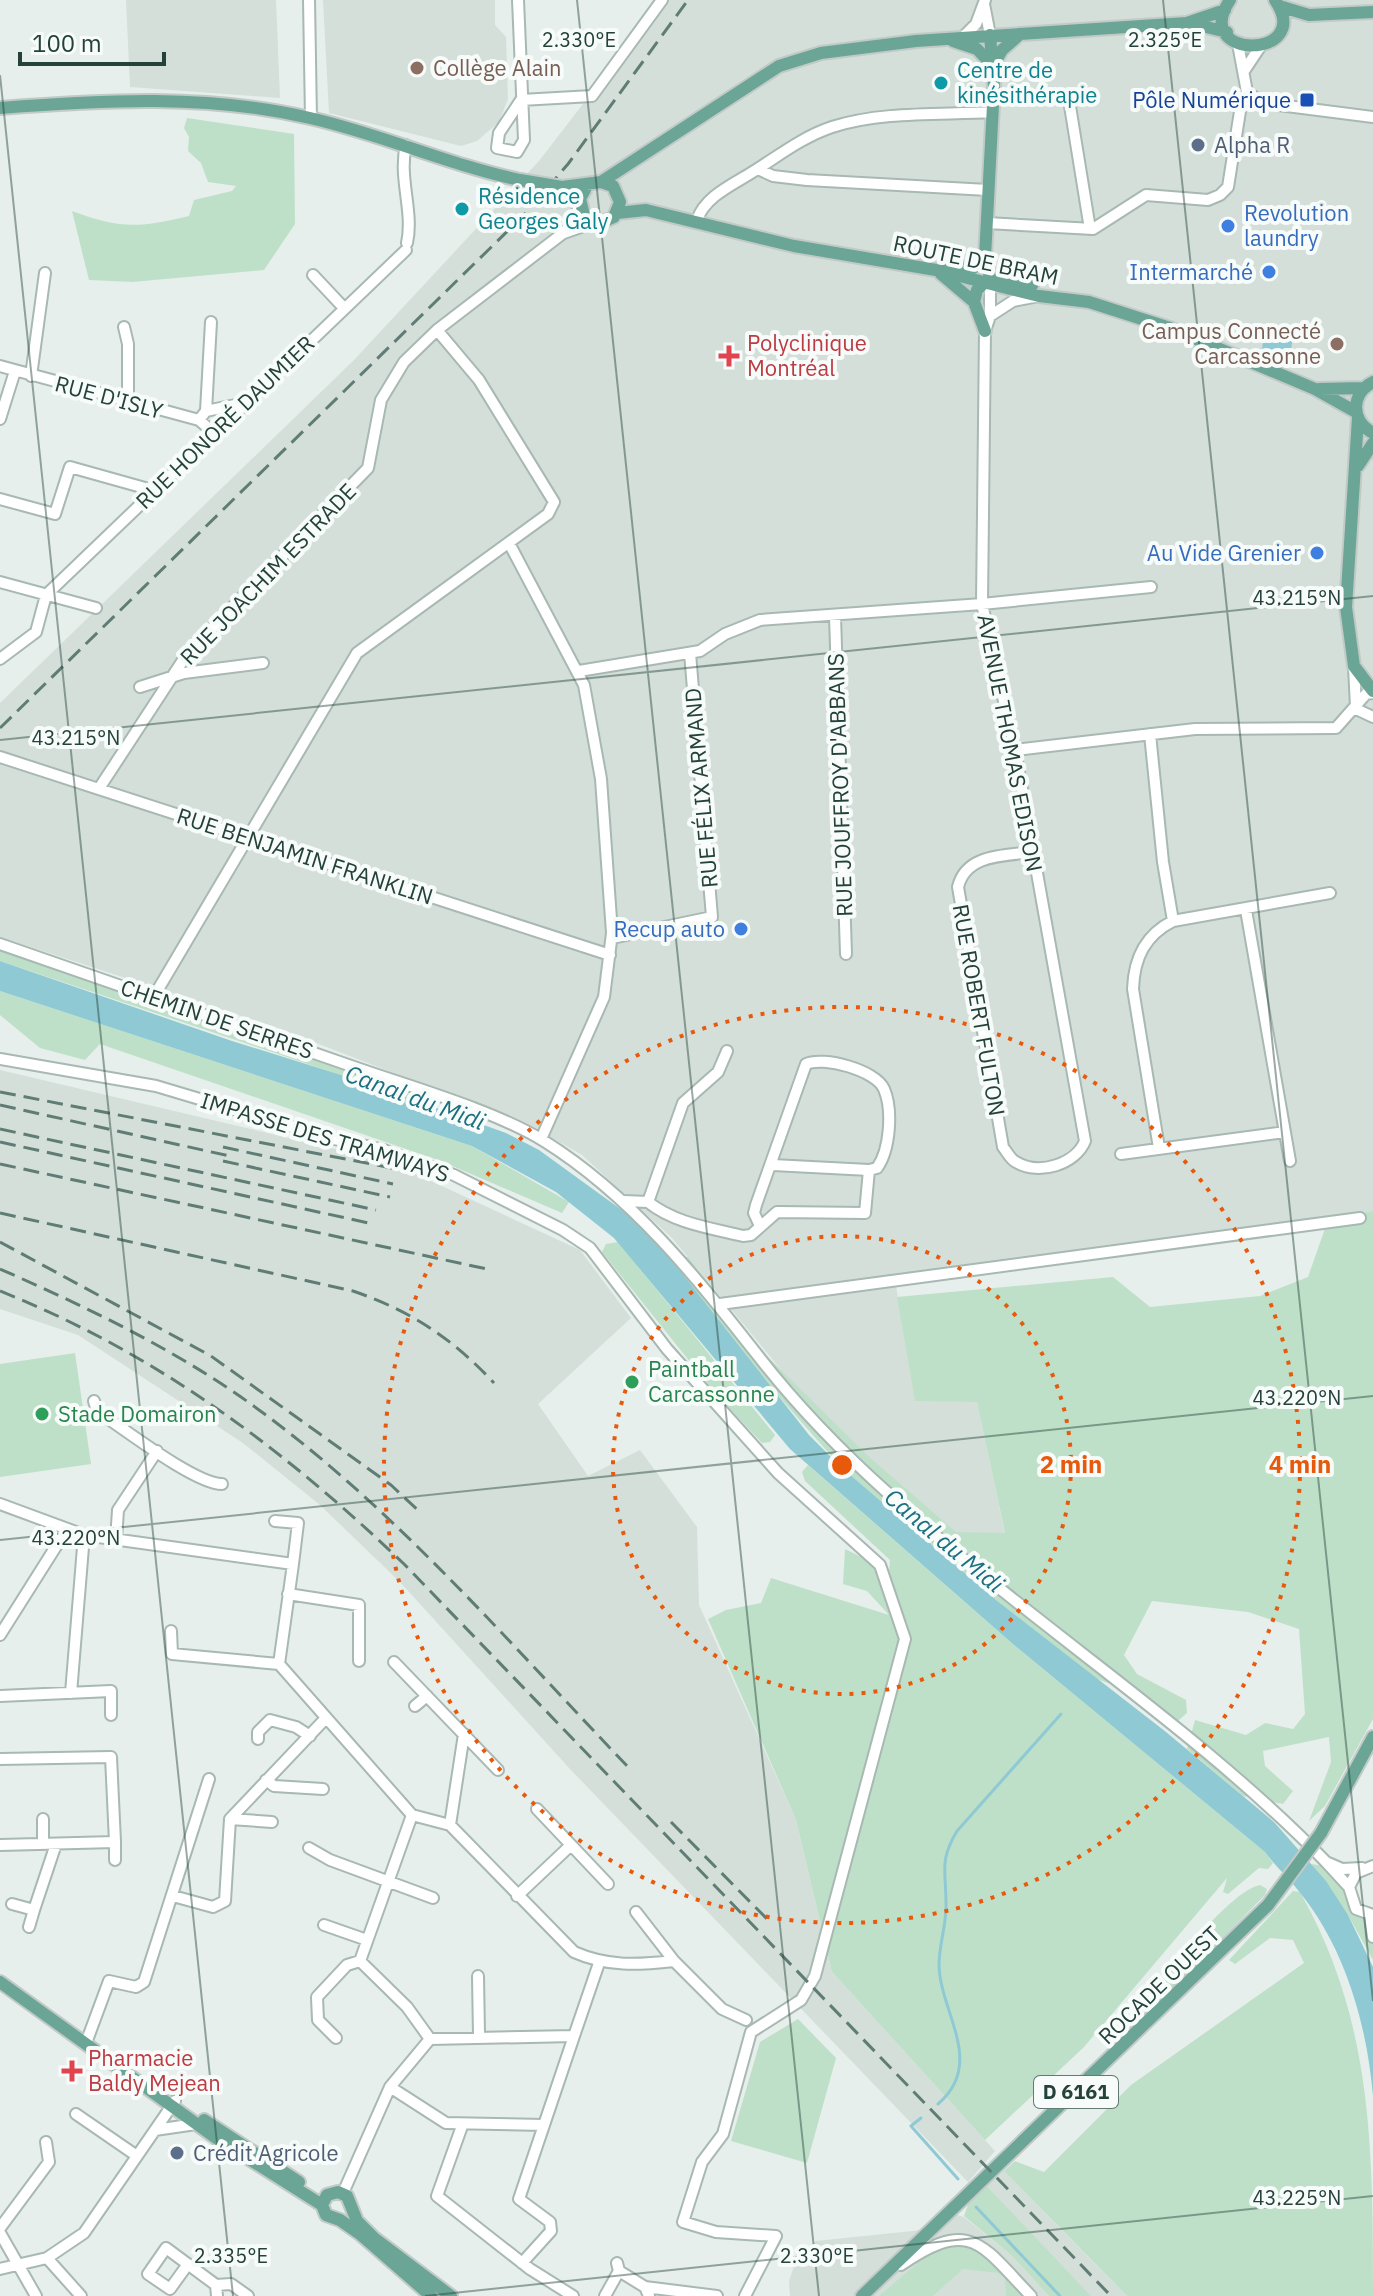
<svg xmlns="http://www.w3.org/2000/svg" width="1373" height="2296" viewBox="0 0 1373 2296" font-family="'IBM Plex Sans',sans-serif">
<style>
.built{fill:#d4dfda}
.green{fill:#bfe0c8}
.water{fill:#8ec9d4}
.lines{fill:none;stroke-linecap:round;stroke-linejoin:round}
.stream{stroke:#8ec9d4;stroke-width:3}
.minor-casing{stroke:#a8b8b2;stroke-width:14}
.major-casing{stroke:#c2cac8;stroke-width:16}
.minor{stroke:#fff;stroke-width:10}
.major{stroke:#6aa596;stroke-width:12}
.rail{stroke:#5f7d75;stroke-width:3;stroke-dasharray:16 8;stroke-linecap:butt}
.major-bridge-casing{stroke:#c2cac8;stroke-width:16;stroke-linecap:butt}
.major-bridge{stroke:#6aa596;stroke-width:12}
.ticks{fill:none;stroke:#24423a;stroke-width:2;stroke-opacity:0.45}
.ring{fill:none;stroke:#e8590c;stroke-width:4;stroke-dasharray:4 8}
.education-dot{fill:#8d6e63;stroke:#f7fbf9;stroke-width:3}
.culture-dot{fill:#0f9aa8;stroke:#f7fbf9;stroke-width:3}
.transit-dot{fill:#1a4fb4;stroke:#f7fbf9;stroke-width:3}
.service-dot{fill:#5c6f8a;stroke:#f7fbf9;stroke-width:3}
.shop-dot{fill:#3f7fe0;stroke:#f7fbf9;stroke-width:3}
.health-dot{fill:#e0444e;stroke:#f7fbf9;stroke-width:3}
.leisure-dot{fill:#2e9e5b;stroke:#f7fbf9;stroke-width:3}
.labels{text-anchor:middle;stroke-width:8;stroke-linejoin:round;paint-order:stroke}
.shield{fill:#f7fbf9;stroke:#637a73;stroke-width:2}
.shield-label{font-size:20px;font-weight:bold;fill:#24423a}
.education-label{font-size:22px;fill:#785e54;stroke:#f7fbf9;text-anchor:start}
.culture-label{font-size:22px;fill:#0d838f;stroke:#f7fbf9;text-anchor:start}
.transit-label{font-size:22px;fill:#164399;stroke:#f7fbf9;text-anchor:end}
.service-label{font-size:22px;fill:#4e5e75;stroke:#f7fbf9;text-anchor:start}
.shop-label{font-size:22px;fill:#366cbe;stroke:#f7fbf9;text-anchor:end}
.street-label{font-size:22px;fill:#24423a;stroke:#f7fbf9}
.health-label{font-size:22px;fill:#be3a42;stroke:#f7fbf9;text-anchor:start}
.leisure-label{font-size:22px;fill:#27864d;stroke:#f7fbf9;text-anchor:start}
.water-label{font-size:24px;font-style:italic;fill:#1c6f80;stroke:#f7fbf9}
.ticks-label{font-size:20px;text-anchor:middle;fill:#24423a;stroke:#f7fbf9;stroke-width:8;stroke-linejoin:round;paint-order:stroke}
.centre{fill:#e8590c;stroke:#f7fbf9;stroke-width:4}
.ring-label{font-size:24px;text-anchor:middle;font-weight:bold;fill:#e8590c;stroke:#f7fbf9;stroke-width:8;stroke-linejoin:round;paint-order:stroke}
</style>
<rect width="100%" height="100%" fill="#e6efeb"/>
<!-- built -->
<path class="built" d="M126 0H276L280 98 130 87Z
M323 0H495V25L506 37 508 99 499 122 477 141 461 146 329 113Z
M663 0H1373V1211L894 1274 915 1400 977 1401 1005 1534 953 1538 836 1436 672 1238 582 1155 535 1128 275 1027 0 937V703L354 360 539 161Z
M0 1070 361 1155 418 1175 580 1250 631 1318 538 1404 588 1476 640 1450 697 1527 699 1605 796 1820 832 1972 995 2151 968 2182 570 1769 400 1582 320 1505 243 1443 78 1335 0 1309Z
M1004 2171 1088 2257 1127 2296H1091L1071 2276 987 2186Z
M945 2211 964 2217 1012 2256 1049 2296H790L789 2281 797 2257 816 2241 922 2230Z"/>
<!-- green -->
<path class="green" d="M187 118 294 134 295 224 264 270 132 282 89 280 72 211C120 229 139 228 189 216L194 200 232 191 236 186 208 182 201 163 188 151 189 137 184 128Z
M0 948 429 1096 436 1101 433 1106 0 961Z
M0 991 472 1146 569 1202 562 1213 441 1161 100 1044 85 1060 40 1048 0 1015Z
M1373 1211V1719L1325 1806 1309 1821 1331 1762 1329 1737 1263 1751 1265 1766 1293 1791 1283 1804 1243 1796 1187 1749 1195 1720 1246 1735 1265 1723 1293 1729 1305 1714 1299 1629 1248 1612 1152 1601 1124 1655 1137 1674 1186 1700 1187 1713 1172 1726 1130 1691 1097 1679 996 1600 841 1467 752 1366 670 1258 688 1257 768 1357 869 1457 956 1532 1005 1533 977 1402 915 1401 897 1297 1113 1277 1150 1307 1260 1296 1308 1277 1329 1217Z
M618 1242 775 1435 770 1442 762 1443 715 1393 602 1252 606 1244Z
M75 1353 91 1464 0 1477V1364Z
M808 1465 1013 1644 1265 1852 1273 1863 1268 1869 1259 1868 1228 1894 1223 1892 1227 1878 1084 2047 985 2140 832 1972 796 1820 708 1619 726 1610 761 1603 771 1578 889 1615 867 1591 843 1584 845 1549 889 1571 890 1560 805 1481 802 1472Z
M1311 1864 1325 1866 1344 1887 1348 1899 1373 1916V1960L1348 1915Z
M1260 1885 1267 1889 1265 1895 1178 1983 1160 1994 1159 1985C1178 1960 1231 1891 1260 1885Z
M1293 1891 1300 1892C1373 2021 1373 2148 1373 2296H1127L1004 2171 1015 2161 1044 2172 1131 2085 1304 1963 1293 1940 1270 1938 1235 1964 1229 1960Z
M798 2019 836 2058 807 2163 731 2141 760 2042Z
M987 2186 1091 2296H1049L1012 2256 964 2216 969 2202Z
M957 2243 980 2252 1019 2289 1021 2296H1006L1005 2278 998 2273 963 2269 933 2296H879L934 2249Z"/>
<!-- water -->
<path class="water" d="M1265 327 1293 331 1291 353 1262 349Z
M0 961 232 1041 370 1084 506 1133 539 1150 630 1216 670 1258 809 1435 841 1467 996 1600 1166 1732 1274 1822 1326 1881 1348 1915 1373 1967V2096C1367 2026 1346 1950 1301 1894 1290 1879 1276 1867 1265 1852L1013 1644 790 1449 614 1238 556 1192 472 1146 0 991Z"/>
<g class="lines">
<!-- stream -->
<path class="stream" d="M938 2104C986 2063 940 2013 939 1965 939 1944 947 1923 946 1903 946 1871 939 1861 957 1831L1061 1714
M921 2118 911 2126 958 2179
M976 2207 1060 2296"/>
<defs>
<path id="minor" d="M309 0 311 118
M518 0 524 140 517 152 497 148 499 133 521 100
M984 4 990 35
M962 38 976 24 985 0
M1244 71 1260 47
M1247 92 1263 103 1373 117
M521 100 592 96 662 0
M1070 106 1090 229
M406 145C398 178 414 211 407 243
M758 169 773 176 807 180 988 190
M697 220C705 197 730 186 751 173 777 157 802 137 832 127 882 111 941 115 992 112
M987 223 1093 229 1146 195 1208 200 1220 195 1228 187 1241 105 1247 92 1238 44
M564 233 595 222
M313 275 344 308
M990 278V316L985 331 982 604 1015 750 1085 1141C1076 1164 1039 1176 1016 1162 1011 1160 1007 1152 1003 1147L958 887C966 854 1003 856 1032 852
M990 316 1013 301 1039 296
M124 327 128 344V403
M0 366 199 420 214 433
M31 376 45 273
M206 411 245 403
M0 419 15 371
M199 420 206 411 211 322
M0 499 55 514 70 467 145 488 151 493
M509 543 584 685 601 779 612 933 604 997 541 1139
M0 582 96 608
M835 616 846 954
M0 659 36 632 46 595 406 250
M1354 667 1356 707
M579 671 700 651 725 634 760 620 982 604 1151 587
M140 687 184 673 263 663
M1356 709 1373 717
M1150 734 1163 862 1173 921
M1015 750 1195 729 1336 728 1366 694 1373 693
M0 757 610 955
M100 787 187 654 368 468 381 400 404 362 437 330 562 234 572 224 580 204
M1246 910 1290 1161
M612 938 712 917 690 653
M0 944C120 986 240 1027 360 1069 415 1088 495 1111 544 1141 632 1196 696 1277 759 1357 798 1407 843 1453 890 1495 1030 1624 1193 1725 1326 1862
M153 998 357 653 548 514 554 502 479 380 437 330
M0 1059 156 1086 330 1138 384 1150 454 1175 563 1230 590 1248 667 1349 778 1473 880 1565 905 1639 815 1976 801 2000 751 2032 723 2134 702 2162 683 2222 716 2232 776 2236 745 2296
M1159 1148 1133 989C1134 958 1145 935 1173 921L1330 893
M1121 1154 1285 1132
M624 1201 648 1202 683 1103 718 1072 727 1051
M648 1202C674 1223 710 1228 743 1236L751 1235 777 1212 865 1213 869 1170 773 1165
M760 1226 754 1213 756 1205 806 1064C823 1056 876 1070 884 1089 893 1110 890 1150 877 1168L869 1170
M720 1304 1360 1218
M94 1401 97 1411C123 1428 195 1484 222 1484
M0 1504 84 1535 293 1564 279 1664 412 1815 450 1825 574 1952C608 1967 638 1965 674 1961L722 2009 746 2020
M275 1521 298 1523 293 1564
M116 1540 118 1510 157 1451
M288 1594 359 1605V1661
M171 1631 172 1654 279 1664
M0 1635 67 1529
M394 1662 498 1770
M71 1693 84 1535
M0 1696 111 1691V1715
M415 1706 427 1696
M258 1739V1732L270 1720 296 1727 310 1736
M0 1759 111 1757 115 1842 0 1845
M266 1780 274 1786 323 1789
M537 1809 608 1884
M412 1815 360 1961 407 2007 430 2039
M43 1819V1843
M230 1819 272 1822
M450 1825 464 1734
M115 1842V1860
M309 1848 330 1860 433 1898
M1373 1866 1356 1873 1349 1887 1356 1909 1373 1915
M1349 1887 1326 1862 1342 1869 1362 1868
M173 1896 213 1907 225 1901 230 1819 326 1718
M517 1896 571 1845
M12 1904 34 1910 56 1844
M636 1912 674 1961
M1370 1915 1373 1937
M324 1925 367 1940
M29 1927 34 1910
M478 1976 479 2035
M336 2038 318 2020 317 1997 347 1965 360 1961
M86 2043 109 1981 136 1987 144 1982 209 1779
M390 2087 446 2123 544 2125 574 2036
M76 2114 137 2156
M462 2126 437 2196 530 2269 573 2296
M155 2130 196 2124
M343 2193 390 2087 430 2039 574 2036 599 1963
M0 2228 49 2162 46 2142
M0 2233 36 2296
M47 2258 81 2296
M522 2263 551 2231 550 2222 519 2199 544 2125
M617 2263 619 2271 645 2287 649 2296
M188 2264 170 2289 148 2274 166 2248 216 2285 217 2296
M901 2265C971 2217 981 2244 1031 2296
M0 2269 47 2258 84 2233 175 2101
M216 2285 231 2284 248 2296
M645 2287 717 2296
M605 2296 619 2271"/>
<path id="major" d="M1230 0C1189 61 1316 60 1275 0
M1279 6 1309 15 1373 12
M1190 23 1227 32
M990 35 994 86 985 257 990 277
M953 41 977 49 993 66
M993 66 1002 50 1019 35
M0 108C103 100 208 94 310 118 381 134 449 165 520 180
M601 182 779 66 821 53 916 41 1187 23 1225 10
M562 187 601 182 613 186 620 202 614 217 600 223 584 215 580 199 587 186
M617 213 646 210 794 246 936 270 1039 296 1089 302 1170 328 1315 389 1356 412
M946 269 973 268 985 257
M941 274 974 302
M985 331 974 302 977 290 990 277 1032 286
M1373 382C1350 394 1351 421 1373 433
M1319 389 1363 388
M1358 418 1346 607 1354 666 1373 691
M1358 466 1373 443
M1321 1833 1373 1737
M0 1982 216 2138 322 2205
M204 2120 299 2182
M431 2296 360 2234 340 2220 326 2215 322 2205 327 2195 338 2192 347 2196 357 2221 374 2238 451 2296
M862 2296 1268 1905"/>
</defs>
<!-- minor casing -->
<use href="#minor" class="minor-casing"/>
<!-- major casing -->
<use href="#major" class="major-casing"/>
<!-- minor -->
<use href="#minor" class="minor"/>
<!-- major -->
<use href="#major" class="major"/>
<!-- rail -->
<path class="rail" d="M0 728 524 215 568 164 688 0
M0 1092 397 1169
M0 1105 234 1157
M0 1129 376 1210
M0 1142 373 1224
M223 1147 393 1184
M223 1161 390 1197
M0 1164 487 1269
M0 1213 353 1291C411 1311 452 1338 494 1383
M0 1242 211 1356 391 1485 422 1514
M0 1269C84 1306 166 1345 241 1397 388 1500 507 1641 631 1770
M0 1291C156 1353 284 1449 404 1564L1111 2296
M671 1822 772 1924"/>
<defs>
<path id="major-bridge" d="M520 180 562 187
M1268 1905 1321 1833"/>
</defs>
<!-- major-bridge casing -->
<use href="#major-bridge" class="major-bridge-casing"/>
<!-- major-bridge -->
<use href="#major-bridge" class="major-bridge"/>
</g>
<!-- ticks -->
<path class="ticks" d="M577 0 819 2296M1163 0 1373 2001M0 75 233 2296M0 740 1373 596M0 1540 1373 1396M425 2296 1373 2196"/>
<!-- distance rings -->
<g class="ring">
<circle cx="842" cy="1465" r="229"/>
<circle cx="842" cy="1465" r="458"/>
</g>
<!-- markers -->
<g class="education-dot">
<circle cx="417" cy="68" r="8"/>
<circle cx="1337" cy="344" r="8"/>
</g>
<g class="culture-dot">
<circle cx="941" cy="83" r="8"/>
<circle cx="462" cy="209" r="8"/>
</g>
<rect class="transit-dot" x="1299" y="92" width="16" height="16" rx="4"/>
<g class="service-dot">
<circle cx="1198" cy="145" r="8"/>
<circle cx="177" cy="2153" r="8"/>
</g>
<g class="shop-dot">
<circle cx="1228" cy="226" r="8"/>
<circle cx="1269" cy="272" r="8"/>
<circle cx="1317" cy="553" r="8"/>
<circle cx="741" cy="929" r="8"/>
</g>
<g class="health-dot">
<path d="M725 344h8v8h8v8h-8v8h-8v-8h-8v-8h8z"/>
<path d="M68 2059h8v8h8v8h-8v8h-8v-8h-8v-8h8z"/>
</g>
<g class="leisure-dot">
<circle cx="632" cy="1382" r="8"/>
<circle cx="42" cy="1414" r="8"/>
</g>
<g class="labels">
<!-- shield labels -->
<rect class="shield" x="1034" y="2076" width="84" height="32" rx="6"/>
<g class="shield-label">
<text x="1076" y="2099">D 6161</text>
</g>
<!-- education labels -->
<g class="education-label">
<text x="433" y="76">Collège Alain</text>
<text x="1321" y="339" text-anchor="end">Campus Connecté<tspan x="1321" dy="25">Carcassonne</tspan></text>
</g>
<!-- culture labels -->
<g class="culture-label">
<text x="957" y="78">Centre de<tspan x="957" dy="25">kinésithérapie</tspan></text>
<text x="478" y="204">Résidence<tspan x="478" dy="25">Georges Galy</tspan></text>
</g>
<!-- transit labels -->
<g class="transit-label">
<text x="1291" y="108">Pôle Numérique</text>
</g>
<!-- service labels -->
<g class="service-label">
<text x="1214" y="153">Alpha R</text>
<text x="193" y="2161">Crédit Agricole</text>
</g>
<!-- shop labels -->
<g class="shop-label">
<text x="1244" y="221" text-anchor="start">Revolution<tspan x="1244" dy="25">laundry</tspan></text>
<text x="1253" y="280">Intermarché</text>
<text x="1301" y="561">Au Vide Grenier</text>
<text x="725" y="937">Recup auto</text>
</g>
<!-- street labels -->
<g class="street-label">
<text transform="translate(976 260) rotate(12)" y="8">ROUTE DE BRAM</text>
<text transform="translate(109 397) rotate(15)" y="8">RUE D'ISLY</text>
<text transform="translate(225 422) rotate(-44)" y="8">RUE HONORÉ DAUMIER</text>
<text transform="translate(268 574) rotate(-46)" y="8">RUE JOACHIM ESTRADE</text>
<text transform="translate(1010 743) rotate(79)" y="8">AVENUE THOMAS EDISON</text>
<text transform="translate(840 785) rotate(-92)" y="8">RUE JOUFFROY D'ABBANS</text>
<text transform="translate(701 788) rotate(-95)" y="8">RUE FÉLIX ARMAND</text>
<text transform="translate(305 856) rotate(18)" y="8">RUE BENJAMIN FRANKLIN</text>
<text transform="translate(979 1010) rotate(80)" y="8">RUE ROBERT FULTON</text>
<text transform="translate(217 1019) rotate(19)" y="8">CHEMIN DE SERRES</text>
<text transform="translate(325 1137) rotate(17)" y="8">IMPASSE DES TRAMWAYS</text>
<text transform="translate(1159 1985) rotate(-44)" y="8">ROCADE OUEST</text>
</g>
<!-- health labels -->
<g class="health-label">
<text x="747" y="351">Polyclinique<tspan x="747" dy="25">Montréal</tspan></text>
<text x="88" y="2066">Pharmacie<tspan x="88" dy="25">Baldy Mejean</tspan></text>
</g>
<!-- leisure labels -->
<g class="leisure-label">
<text x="648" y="1377">Paintball<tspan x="648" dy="25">Carcassonne</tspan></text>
<text x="58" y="1422">Stade Domairon</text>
</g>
<!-- water labels -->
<g class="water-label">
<text transform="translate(415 1098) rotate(20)" y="8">Canal du Midi</text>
<text transform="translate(944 1541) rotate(40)" y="8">Canal du Midi</text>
</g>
</g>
<g class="ticks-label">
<text x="579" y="47">2.330°E</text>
<text x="1165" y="47">2.325°E</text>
<text x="1297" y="605">43.215°N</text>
<text x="76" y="745">43.215°N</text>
<text x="1297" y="1405">43.220°N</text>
<text x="76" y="1545">43.220°N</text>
<text x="1297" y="2205">43.225°N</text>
<text x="231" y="2263">2.335°E</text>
<text x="817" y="2263">2.330°E</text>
</g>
<circle cx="842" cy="1465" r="12" class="centre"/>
<g class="ring-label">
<text x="1071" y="1473">2 min</text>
<text x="1300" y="1473">4 min</text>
</g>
<!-- scale -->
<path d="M20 52v12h144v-12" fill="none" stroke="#24423a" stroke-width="4"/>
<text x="32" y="52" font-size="24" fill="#24423a" stroke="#f7fbf9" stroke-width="6" paint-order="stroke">100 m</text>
</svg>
